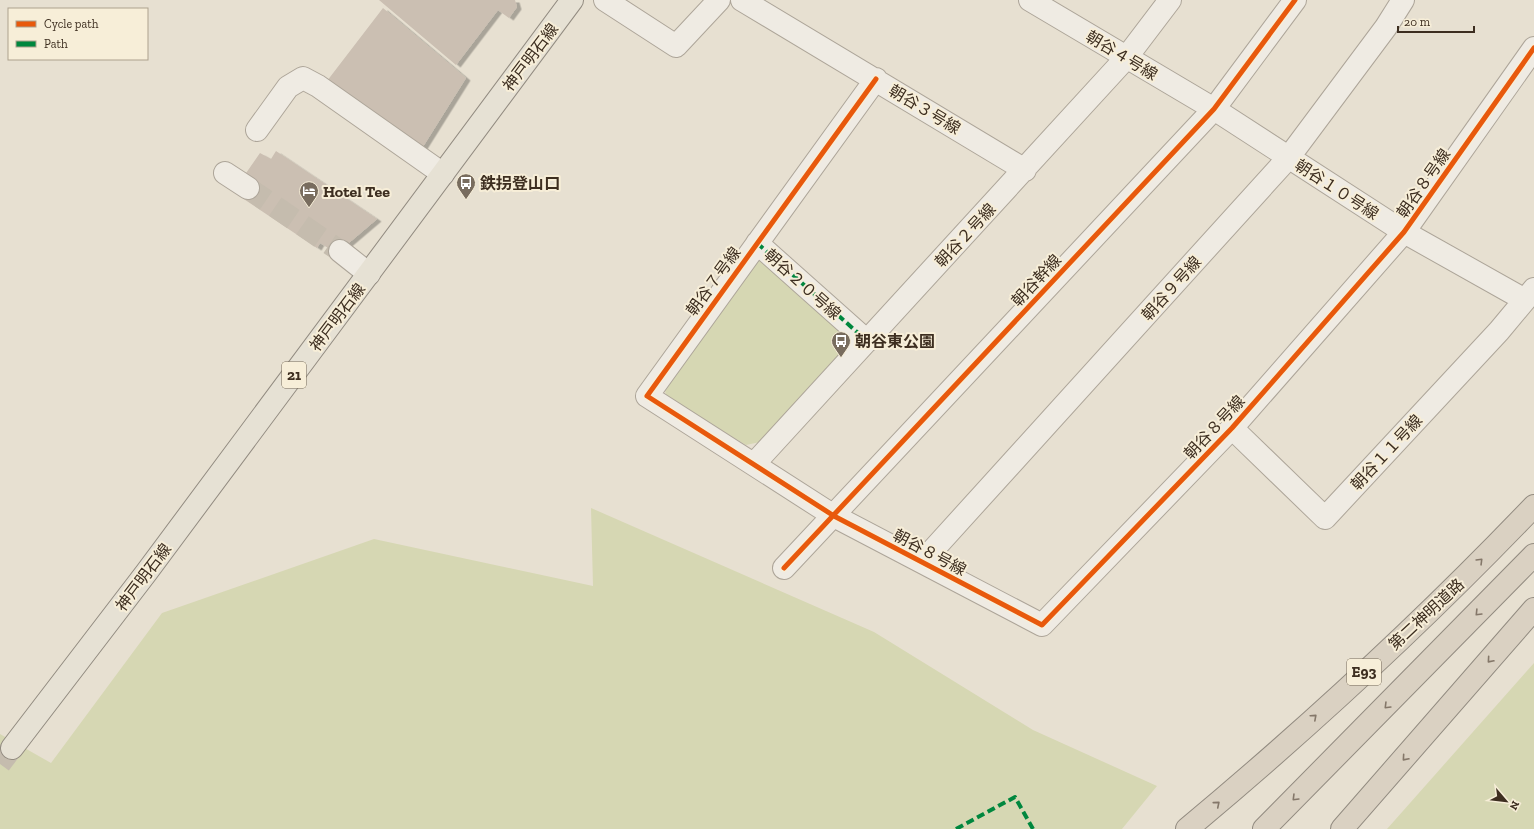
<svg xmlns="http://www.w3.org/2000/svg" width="1534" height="829" viewBox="0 0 1534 829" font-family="'Zilla Slab','Noto Sans JP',serif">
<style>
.green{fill:#d6d7b3}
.building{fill:#cbbfb2;filter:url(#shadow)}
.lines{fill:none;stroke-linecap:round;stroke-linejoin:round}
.minor-tunnel{stroke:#c5bcae;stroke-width:22;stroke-dasharray:22 11;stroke-linecap:butt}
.major-tunnel{stroke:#c5bcae;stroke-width:22;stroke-dasharray:22 11;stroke-linecap:butt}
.minor-casing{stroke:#ada599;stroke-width:24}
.major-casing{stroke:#928b80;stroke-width:24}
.highway-casing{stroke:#928b80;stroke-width:24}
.minor{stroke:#efebe3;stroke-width:22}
.major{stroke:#e6e1d4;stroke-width:22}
.highway{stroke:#dad1c2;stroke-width:22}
.quiet{stroke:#00873e;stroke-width:4;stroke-dasharray:8 4;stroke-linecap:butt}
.cycleway-casing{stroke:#f7eed8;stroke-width:8}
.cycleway{stroke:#e8590c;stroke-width:5}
.oneway{stroke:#847769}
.labels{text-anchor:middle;stroke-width:4;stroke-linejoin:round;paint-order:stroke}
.shield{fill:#f7eed8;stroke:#756857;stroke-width:1}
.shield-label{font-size:15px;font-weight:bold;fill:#3d2e20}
.street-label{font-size:16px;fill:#3d2e20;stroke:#f7eed8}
.poi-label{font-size:16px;font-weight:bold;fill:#3d2e20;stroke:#f7eed8;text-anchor:start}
</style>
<defs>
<filter id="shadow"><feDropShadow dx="4.5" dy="2.5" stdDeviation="0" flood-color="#0004"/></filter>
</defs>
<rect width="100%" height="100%" fill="#e7e0d1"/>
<!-- green -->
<path class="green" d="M760 255 854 339 760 442 746 445 666 397 664 381Z
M591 508 874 632 1033 730 1157 786 1122 829H0V734L51 763 162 613 374 539 593 586Z
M1534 663V829H1387Z"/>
<!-- building -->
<path class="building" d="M379 0H515L517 7 509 18 498 10 456 65Z
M383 8 466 78 419 153 327 81Z
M276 151 377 219 337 253 320 243 317 248 241 197 253 182 244 176 260 153 271 159Z"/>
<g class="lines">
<!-- minor-tunnel -->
<path class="minor-tunnel" d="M248 188 340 251"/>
<!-- major-tunnel -->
<path class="major-tunnel" d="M0 764 12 748"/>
<defs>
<path id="minor" d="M605 0 676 46 719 0
M742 0 1025 170
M1030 0 1214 109 1404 232 1525 300
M876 79 647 396 834 516 1042 625 1232 428 1404 232 1534 48
M257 130 288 87 303 78 318 86 443 174
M225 173 248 188
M757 243 867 341
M340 251 369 274
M1232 428 1325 518 1499 331 1534 289
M754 464 1126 58 1170 0
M922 562 1289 157 1386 27 1403 0
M784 568 1214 109 1295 0"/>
<path id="major" d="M12 748 146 573 572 0"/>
<path id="highway" d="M1187 829C1308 728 1425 620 1534 506
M1264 829 1534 555
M1342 829 1534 609"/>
</defs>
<!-- minor casing -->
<use href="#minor" class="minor-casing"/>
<!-- major casing -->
<use href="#major" class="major-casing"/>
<!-- highway casing -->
<use href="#highway" class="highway-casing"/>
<!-- minor -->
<use href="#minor" class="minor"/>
<!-- major -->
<use href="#major" class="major"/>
<!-- highway -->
<use href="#highway" class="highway"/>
<!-- quiet -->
<path class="quiet" d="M757 243 867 341
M956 829 1015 797 1033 829"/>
<defs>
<path id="cycleway" d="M876 79 647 396 834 516 1042 625 1232 428 1404 232 1534 48
M784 568 1214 109 1295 0"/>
</defs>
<!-- cycleway casing -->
<use href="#cycleway" class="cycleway-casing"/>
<!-- cycleway -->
<use href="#cycleway" class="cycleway"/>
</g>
<!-- one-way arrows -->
<defs><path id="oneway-chevron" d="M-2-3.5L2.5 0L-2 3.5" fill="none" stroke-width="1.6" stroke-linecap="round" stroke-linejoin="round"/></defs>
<g class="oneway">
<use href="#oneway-chevron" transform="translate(1480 561) rotate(-45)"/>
<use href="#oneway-chevron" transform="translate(1478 613) rotate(134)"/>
<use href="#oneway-chevron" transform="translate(1490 660) rotate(131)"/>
<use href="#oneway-chevron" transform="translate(1387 706) rotate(135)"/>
<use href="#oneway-chevron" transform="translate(1314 717) rotate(-42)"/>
<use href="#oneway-chevron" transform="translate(1405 758) rotate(131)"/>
<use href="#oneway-chevron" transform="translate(1295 798) rotate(135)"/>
<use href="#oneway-chevron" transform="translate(1217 804) rotate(-40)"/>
</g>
<!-- icons -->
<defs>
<symbol id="bus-pin" viewBox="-11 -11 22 30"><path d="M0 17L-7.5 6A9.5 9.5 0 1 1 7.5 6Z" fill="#786c5e" stroke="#f7eed8"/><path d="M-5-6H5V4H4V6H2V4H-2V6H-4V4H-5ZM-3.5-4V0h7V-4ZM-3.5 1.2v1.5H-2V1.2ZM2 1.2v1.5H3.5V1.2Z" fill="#fff"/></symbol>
<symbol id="hotel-pin" viewBox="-11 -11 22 30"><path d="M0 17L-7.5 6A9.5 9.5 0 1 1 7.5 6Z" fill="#786c5e" stroke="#f7eed8"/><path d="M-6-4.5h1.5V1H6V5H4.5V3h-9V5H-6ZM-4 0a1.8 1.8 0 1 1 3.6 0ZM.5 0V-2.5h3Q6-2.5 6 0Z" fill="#fff"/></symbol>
</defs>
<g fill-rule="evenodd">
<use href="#bus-pin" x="455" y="172" width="22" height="30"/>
<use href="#hotel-pin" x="298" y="180" width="22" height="30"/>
<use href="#bus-pin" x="830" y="330" width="22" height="30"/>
</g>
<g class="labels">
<!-- shield labels -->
<g class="shield">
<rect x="282" y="362" width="24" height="26" rx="3"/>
<rect x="1347" y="659" width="34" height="26" rx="3"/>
</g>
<g class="shield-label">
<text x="294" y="380">21</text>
<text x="1364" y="677">E93</text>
</g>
<!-- street labels -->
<g class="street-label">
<text transform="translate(1122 55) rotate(31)" y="6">朝谷４号線</text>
<text transform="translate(530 57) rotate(-53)" y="6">神戸明石線</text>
<text transform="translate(925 109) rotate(31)" y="6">朝谷３号線</text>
<text transform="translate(1423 183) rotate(-55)" y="6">朝谷８号線</text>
<text transform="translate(1337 189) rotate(33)" y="6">朝谷１０号線</text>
<text transform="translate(965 235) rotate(-47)" y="6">朝谷２号線</text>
<text transform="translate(1036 280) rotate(-47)" y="6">朝谷幹線</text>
<text transform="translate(713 281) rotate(-54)" y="6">朝谷７号線</text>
<text transform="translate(803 284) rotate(42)" y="6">朝谷２０号線</text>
<text transform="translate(1171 288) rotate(-48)" y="6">朝谷９号線</text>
<text transform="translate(337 317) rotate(-53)" y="6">神戸明石線</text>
<text transform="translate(1214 427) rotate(-47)" y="6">朝谷８号線</text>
<text transform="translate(1386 452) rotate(-47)" y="6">朝谷１１号線</text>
<text transform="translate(930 552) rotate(28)" y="6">朝谷８号線</text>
<text transform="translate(143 577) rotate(-53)" y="6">神戸明石線</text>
<text transform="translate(1426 614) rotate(-43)" y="6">第二神明道路</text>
</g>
<!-- poi labels -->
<g class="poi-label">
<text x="480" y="189">鉄拐登山口</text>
<text x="323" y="197">Hotel Tee</text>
<text x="855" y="347">朝谷東公園</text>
</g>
</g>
<!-- legend -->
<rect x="8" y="8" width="140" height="52" fill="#f7eed8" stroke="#ada18e"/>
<rect x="16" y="21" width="20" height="6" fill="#e8590c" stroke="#ada18e"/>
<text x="44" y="28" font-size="12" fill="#3d2e20">Cycle path</text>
<rect x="16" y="41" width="20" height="6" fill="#00873e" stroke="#ada18e"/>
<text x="44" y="48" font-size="12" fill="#3d2e20">Path</text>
<!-- north arrow -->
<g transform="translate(1506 801) rotate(118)" stroke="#f7eed8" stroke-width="3" paint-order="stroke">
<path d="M0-3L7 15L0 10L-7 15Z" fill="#3d2e20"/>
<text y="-6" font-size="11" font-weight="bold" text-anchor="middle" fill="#3d2e20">N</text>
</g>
<!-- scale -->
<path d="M1398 26v6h76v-6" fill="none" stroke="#3d2e20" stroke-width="2"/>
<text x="1404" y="26" font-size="12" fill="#3d2e20" stroke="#f7eed8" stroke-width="3" paint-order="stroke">20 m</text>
</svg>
